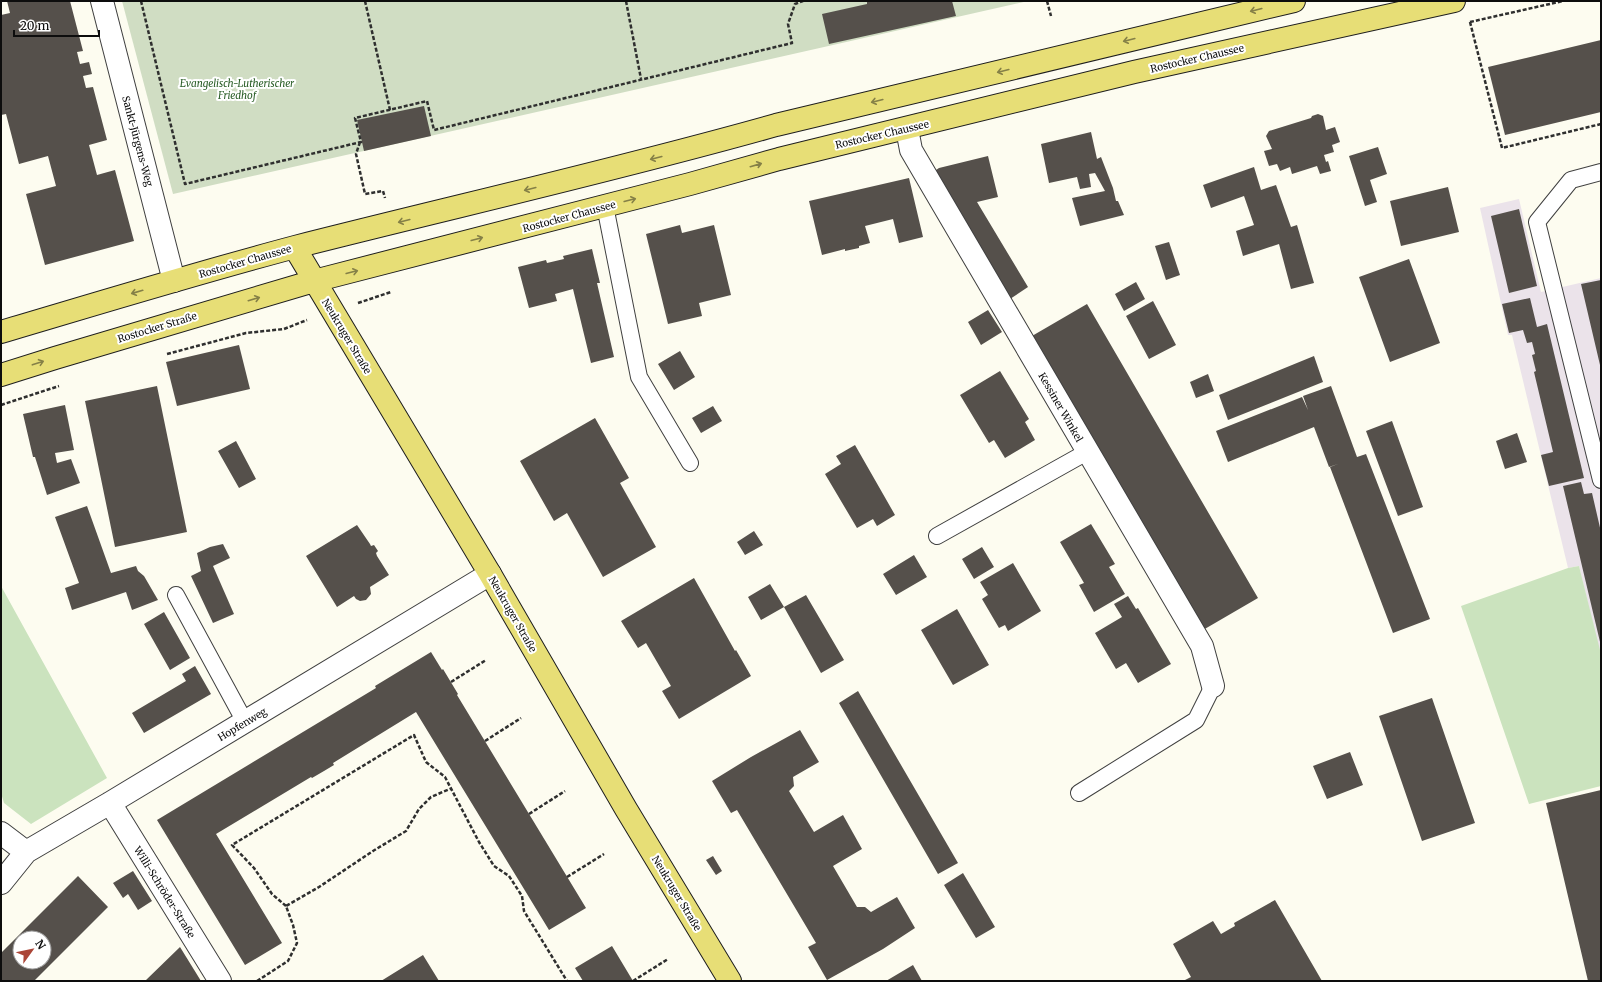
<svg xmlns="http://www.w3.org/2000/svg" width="1602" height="982" viewBox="0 0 1602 982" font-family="Merriweather,serif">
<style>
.industrial{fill:#ebe3ea}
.green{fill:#cbe3be}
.cemetery{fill:#d0ddc3}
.building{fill:#55504b;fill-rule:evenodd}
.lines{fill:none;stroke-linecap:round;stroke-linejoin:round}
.service-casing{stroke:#404040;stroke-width:18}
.minor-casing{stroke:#404040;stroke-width:24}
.primary-casing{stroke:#1e1e1e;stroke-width:24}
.path{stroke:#2f2f2f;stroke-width:2.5;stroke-dasharray:4 2;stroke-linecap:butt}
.service{stroke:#fff;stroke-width:16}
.minor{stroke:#fff;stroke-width:22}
.primary{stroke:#e7de76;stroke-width:22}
.oneway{stroke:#858047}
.labels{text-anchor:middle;stroke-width:4;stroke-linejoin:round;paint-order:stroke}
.street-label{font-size:10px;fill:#0d0d0d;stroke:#fff}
.park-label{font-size:10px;font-style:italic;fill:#295d26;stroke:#fff}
</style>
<rect width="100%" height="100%" fill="#fdfcf0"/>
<!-- industrial -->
<path class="industrial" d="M1519 199 1541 292 1601 278V658L1579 566 1568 568 1512 335H1508L1480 208Z"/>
<!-- green -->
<path class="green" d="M1579 566 1601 654V786L1529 804 1461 606 1568 568Z
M1 586 107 778 31 824 4 803 1 793Z"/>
<!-- cemetery -->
<path class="cemetery" d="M122 1H1028L173 194Z"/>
<!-- building -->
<path class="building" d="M7 1H51V2L70 1 83 51 77 52 80 64 89 62 92 74 83 76 86 88 93 87 107 140 89 145 97 175 115 170 134 241 45 265 26 194 56 186 48 156 19 164 6 114 1 115V15L10 13Z
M867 1H952L956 16 829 44 822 14 867 4Z
M1601 40V112L1505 135 1488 67Z
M424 106 431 136 364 151 357 120Z
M1318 114 1323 116 1326 130 1335 127 1340 142 1332 145 1334 152 1324 155 1326 162 1328 161 1331 171 1320 174 1317 166 1292 174 1290 167 1280 171 1277 164 1269 166 1264 151 1272 149 1266 136 1269 131 1311 118 1312 116Z
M1091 132 1097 159 1101 157 1113 188 1116 201H1118L1124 215 1080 226 1072 198 1105 191 1095 173 1089 174 1091 187 1080 189 1077 177 1049 183 1041 144Z
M1378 147 1387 174 1370 180 1377 202 1365 206 1349 156Z
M988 156 998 197 977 202 1028 287 1010 299 936 173V170L939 168Z
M1254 167 1261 190 1276 185 1291 227 1297 225 1314 283 1291 289 1279 244 1243 256 1236 231 1254 225 1244 196 1211 208 1203 185Z
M909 178 923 237 899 243 893 219 865 226 870 243 859 246V248L845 251V249L822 255 809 201Z
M1448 187 1459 232 1401 246 1390 201Z
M1519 209 1537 286 1509 293 1491 216Z
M680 225 682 233 714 225 731 295 699 303 702 316 668 324 646 234Z
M1169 242 1180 275 1166 280 1155 246Z
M592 249 600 283H597L614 357 591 363 573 289 555 294 557 301 529 308 518 267 546 260 547 263 564 259 563 256Z
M1409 259 1440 343 1390 362 1359 277Z
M1601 280V365H1600L1581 284Z
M1136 282 1145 299 1124 311 1115 294Z
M1530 298 1537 327 1547 324 1584 478 1549 486 1541 455 1553 452 1534 372 1536 371 1532 355 1535 354 1532 342 1527 343 1523 330 1509 333 1502 304Z
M1153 301 1176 345 1149 359 1126 316Z
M1087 304 1258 598 1203 630 1032 336Z
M988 310 1002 332 981 345 968 322Z
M239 345 250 389 177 406 166 362Z
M680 351 695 377 674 390 658 364Z
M1314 356 1323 382 1228 420 1219 395Z
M1000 371 1029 419 1025 422 1035 440 1005 458 994 440 989 443 960 395Z
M1208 374 1214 391 1196 398 1190 382Z
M157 386 187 532 115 547 85 401Z
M1331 386 1357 457 1366 454 1430 619 1393 633 1330 467 1338 464 1329 467 1314 427 1228 462 1216 431 1302 397 1308 410 1303 396Z
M65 405 74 450 55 453 57 463 71 459 80 483 47 495 35 457H33L23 414Z
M713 406 722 421 701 433 692 418Z
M595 418 629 478 620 483 656 547 603 577 567 513 554 521 520 461Z
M1392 421 1423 507 1398 516 1366 431Z
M1517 433 1527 462 1505 469 1496 441Z
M236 441 256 479 239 488 218 451Z
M855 445 895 515 877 526 873 519 857 528 825 474 841 464 836 456Z
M1581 482 1584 494 1592 493 1601 532V646L1563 486Z
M87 506 111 573 136 566 138 571 144 576 158 600 132 610 126 592 72 610 65 588 79 583 55 517Z
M1091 524 1115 564 1109 567 1125 594 1094 612 1079 585 1084 583 1060 542Z
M357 525 370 544 371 546 374 545 378 551 376 553 377 556 389 575 370 587 371 594 366 600 360 601 356 599 354 596 337 607 306 556Z
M754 531 763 545 745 555 737 542Z
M223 544 230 558 213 566 234 614 213 623 191 576 201 571 197 553 210 547Z
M982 547 994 567 974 579 962 559Z
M914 555 927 577 896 595 883 574Z
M1013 563 1041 611 1008 631 1005 625 999 628 982 599 988 595 980 582Z
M694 578 735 651 736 650 751 676 679 719 662 691 671 686 646 643 638 648 621 621Z
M770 584 784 607 761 620 748 597Z
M806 595 844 660 821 673 784 607Z
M1128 596 1136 609 1138 608 1171 664 1138 683 1126 663 1116 669 1095 633 1122 617 1114 604Z
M957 609 989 665 953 685 921 630Z
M164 612 190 658 170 670 144 624Z
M431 652 442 670 443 669 458 694 457 695 586 908 549 930 416 712 333 763 334 765 324 771 312 778 311 777 216 834 282 943 245 965 157 820 376 688 375 686Z
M195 666 211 694 144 733 132 713 186 681 182 674Z
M858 691 958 863 938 874 839 703Z
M1432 698 1475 823 1422 841 1379 716Z
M800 730 819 762 793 777 794 786 789 791 814 832 843 815 862 849 833 866 857 907H865L871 912 897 897 915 928 883 949 827 980 808 947 816 943 737 810 731 813 712 781 751 757Z
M1350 752 1363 785 1327 799 1313 766Z
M1601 790V981H1588L1546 803Z
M713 856 722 871 716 875 706 860Z
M133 871 152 901 138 910 128 894 123 898 113 883Z
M963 873 995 927 976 938 944 885Z
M78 876 108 907 34 981H1V953ZM20 938H44V962H20Z
M1275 900 1322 981H1183L1191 977 1173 944 1213 921 1221 934 1235 926 1234 923Z
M612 946 633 981H583L575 968Z
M180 947 201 981H145Z
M423 955 439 981H381Z
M913 965 922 981H886Z"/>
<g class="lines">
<defs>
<path id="service" d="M1601 172 1571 180 1537 222 1601 480
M605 206 639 377 690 463
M937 536 1087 452
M176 595 245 722
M1079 793 1196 720 1213 686"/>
<path id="minor" d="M102 1 174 281
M907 129 911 150 1202 646 1213 686
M110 803 220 981
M1 833 26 852
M1 883 26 852 110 803 490 574"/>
<path id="primary" d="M295 248 490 574 626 809 730 981
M1 332C99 303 197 273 295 247 456 206 617 170 776 125L1294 1
M1 375 55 358 314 281 690 184 779 159 1134 72 1454 1"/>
</defs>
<!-- service casing -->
<use href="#service" class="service-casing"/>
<!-- minor casing -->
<use href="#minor" class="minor-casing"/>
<!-- primary casing -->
<use href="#primary" class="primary-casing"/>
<!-- path -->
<path class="path" d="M141 1 185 184 361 142 355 118 427 101 434 130 792 43 788 24 795 4 803 1
M365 1 390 110
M626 1 641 79
M1047 1 1051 16
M1470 22 1563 1
M1470 22 1502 148 1601 124
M360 142 356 154 365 194 383 191 385 198
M358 303 391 292
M167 354 246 333 284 329 307 320
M1 405 59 386
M451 682 486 660
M485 741 521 718
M529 814 565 791
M567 877 604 854
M286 906 272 894 254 868 232 845 414 735 426 762 445 777 479 842 494 866 509 876 522 896 524 911 567 981
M257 981 288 961 297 943 293 925 286 906 319 887 373 851 406 831 419 809 431 797 452 788
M633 981 668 959"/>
<!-- service -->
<use href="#service" class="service"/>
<!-- minor -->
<use href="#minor" class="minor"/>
<!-- primary -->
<use href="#primary" class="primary"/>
</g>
<!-- one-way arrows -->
<defs><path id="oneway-shaft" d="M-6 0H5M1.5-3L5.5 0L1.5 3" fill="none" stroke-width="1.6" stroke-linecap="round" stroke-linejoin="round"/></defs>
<g class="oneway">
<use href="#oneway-shaft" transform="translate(1256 10) rotate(166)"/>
<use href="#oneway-shaft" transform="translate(1129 40) rotate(166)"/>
<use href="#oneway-shaft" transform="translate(1003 71) rotate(166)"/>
<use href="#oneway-shaft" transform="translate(877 101) rotate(166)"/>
<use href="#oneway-shaft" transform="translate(656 158) rotate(166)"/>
<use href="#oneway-shaft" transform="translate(756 165) rotate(-16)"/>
<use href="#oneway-shaft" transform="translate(530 189) rotate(166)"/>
<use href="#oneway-shaft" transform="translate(630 200) rotate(-14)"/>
<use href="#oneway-shaft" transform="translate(404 221) rotate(166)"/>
<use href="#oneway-shaft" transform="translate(477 239) rotate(-15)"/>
<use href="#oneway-shaft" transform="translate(352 272) rotate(-14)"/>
<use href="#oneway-shaft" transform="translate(137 292) rotate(164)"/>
<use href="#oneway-shaft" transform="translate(254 299) rotate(-16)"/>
<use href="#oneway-shaft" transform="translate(38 363) rotate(-18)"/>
</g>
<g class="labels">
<!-- street labels -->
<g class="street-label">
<text transform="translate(1197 58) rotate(-13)" y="4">Rostocker Chaussee</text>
<text transform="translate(882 134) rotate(-13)" y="4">Rostocker Chaussee</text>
<text transform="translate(138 141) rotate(75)" y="4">Sankt-Jürgens-Weg</text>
<text transform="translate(569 216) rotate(-15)" y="4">Rostocker Chaussee</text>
<text transform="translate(245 261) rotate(-16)" y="4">Rostocker Chaussee</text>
<text transform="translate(157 327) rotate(-17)" y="4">Rostocker Straße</text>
<text transform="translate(347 336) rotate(59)" y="4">Neukruger Straße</text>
<text transform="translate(1061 407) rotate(60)" y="4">Kessiner Winkel</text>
<text transform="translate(513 614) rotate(60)" y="4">Neukruger Straße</text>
<text transform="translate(242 724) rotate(-31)" y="4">Hopfenweg</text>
<text transform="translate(165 892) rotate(58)" y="4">Willi-Schröder-Straße</text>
<text transform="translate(677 893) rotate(59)" y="4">Neukruger Straße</text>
</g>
<!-- park labels -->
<g class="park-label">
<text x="237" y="87">Evangelisch-Lutherischer<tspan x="237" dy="12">Friedhof</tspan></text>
</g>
</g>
<!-- border -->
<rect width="1602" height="982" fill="none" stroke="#0d0d0d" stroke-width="4"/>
<!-- north arrow -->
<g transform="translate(32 950) rotate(57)"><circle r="19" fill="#ffffff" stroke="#9e9e9e"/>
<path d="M0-3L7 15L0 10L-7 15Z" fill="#ab4537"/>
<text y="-6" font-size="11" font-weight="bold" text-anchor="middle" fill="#0d0d0d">N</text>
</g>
<!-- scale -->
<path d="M14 30v6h85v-6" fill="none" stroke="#0d0d0d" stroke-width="2"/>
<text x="20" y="30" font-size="12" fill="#0d0d0d" stroke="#ffffff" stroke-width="3" paint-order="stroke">20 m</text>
</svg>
